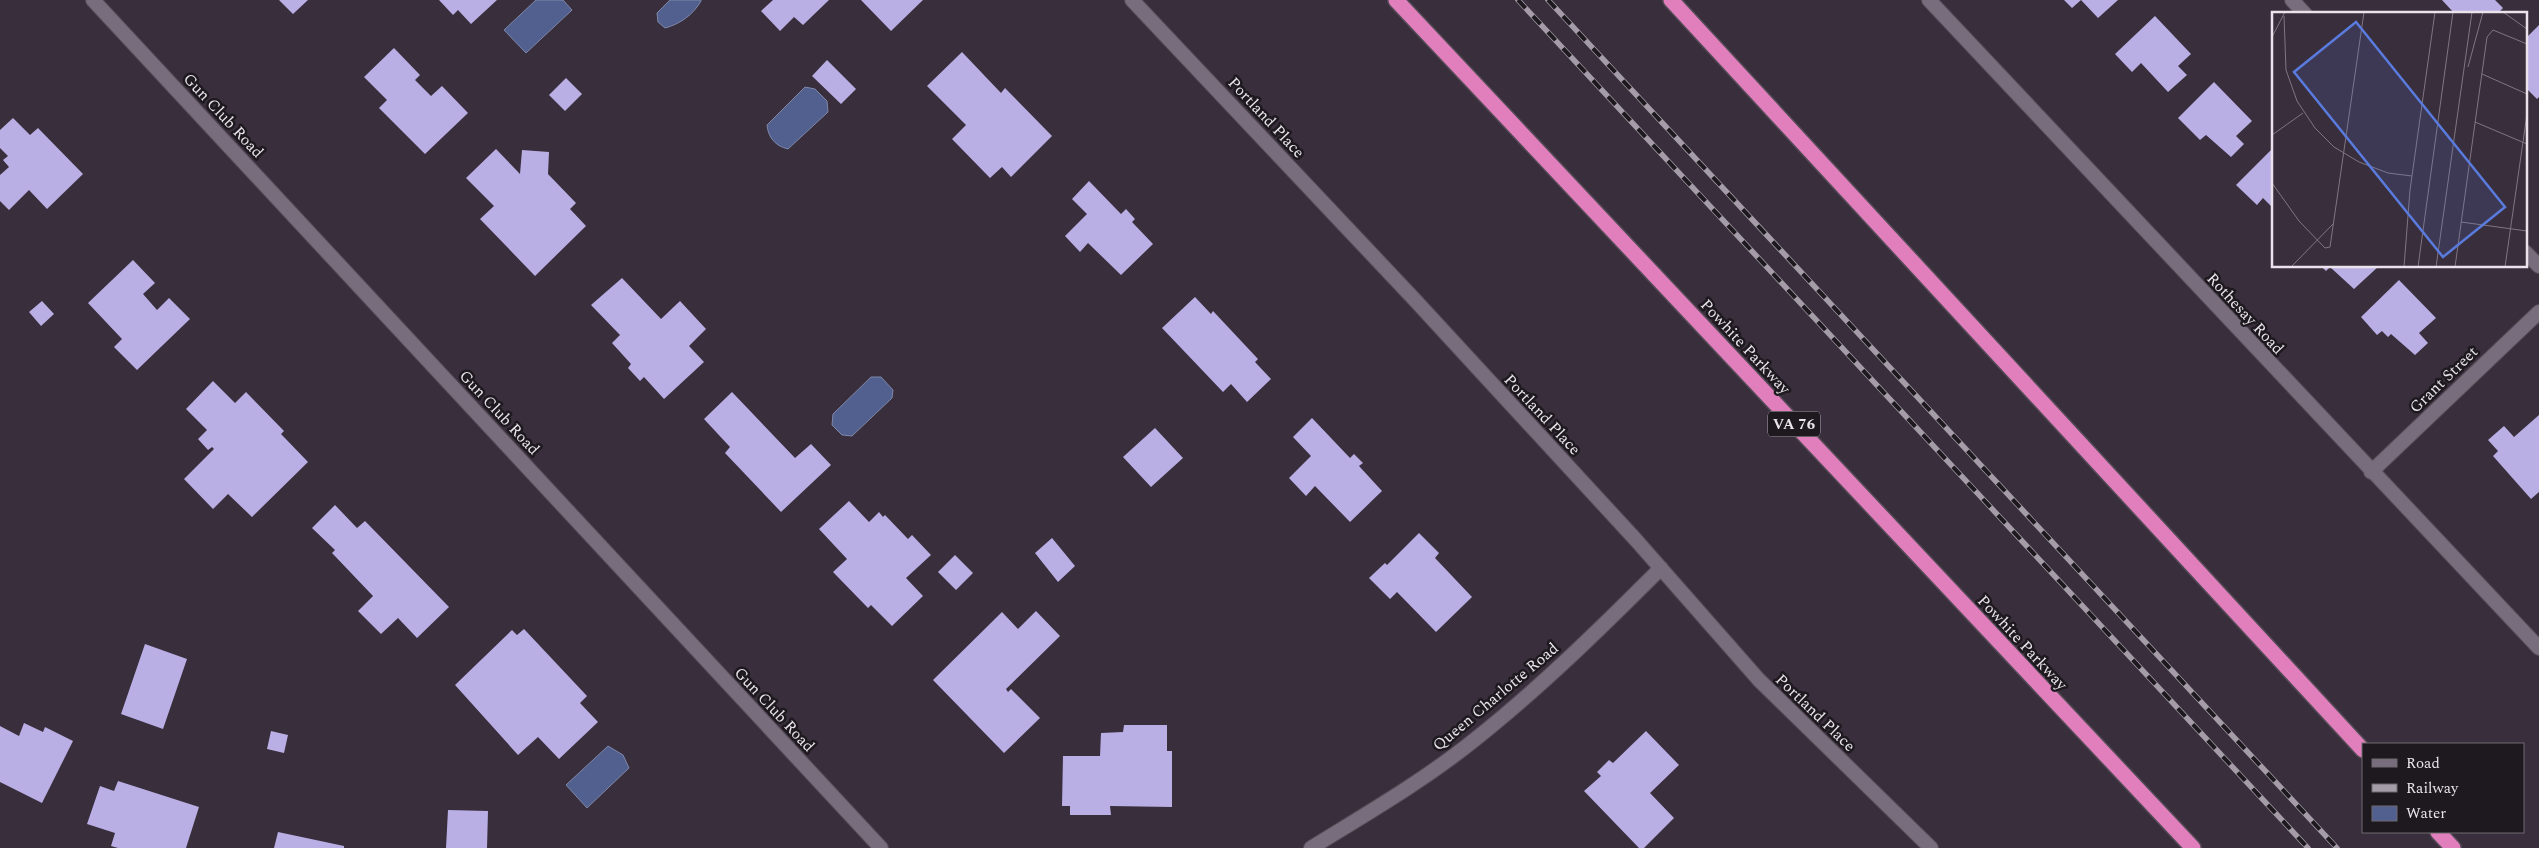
<svg xmlns="http://www.w3.org/2000/svg" width="2539" height="848" viewBox="0 0 2539 848" font-family="Spectral,serif">
<style>
.water{fill:#51608e;stroke:#7f87aa}
.building{fill:#baafe5}
.lines{fill:none;stroke-linecap:round;stroke-linejoin:round}
.service-casing{stroke:#554b57;stroke-width:16}
.minor-casing{stroke:#554b57;stroke-width:16}
.motorway-casing{stroke:#554b57;stroke-width:18}
.service{stroke:#786d7c;stroke-width:14}
.minor{stroke:#786d7c;stroke-width:14}
.motorway{stroke:#e07fbc;stroke-width:15}
.rail-casing{stroke:#a49ca7;stroke-width:5.5}
.rail{stroke:#1d191f;stroke-width:4;stroke-dasharray:11;stroke-linecap:butt}
.labels{text-anchor:middle;stroke-width:5;stroke-linejoin:round;paint-order:stroke}
.shield{fill:#1d191f;stroke:#aca6ae;stroke-width:1}
.shield-label{font-size:15px;font-weight:bold;fill:#eae3ec}
.street-label{font-size:16px;fill:#eae3ec;stroke:#1d191f}
.inset-road{fill:none;stroke:#807682;stroke-width:1}
.view{fill:#5a7bde;fill-opacity:0.15;stroke:#5a7bde;stroke-width:2.5}
.inset-edge{fill:none;stroke:#eae3ec;stroke-width:2.5}
</style>
<rect width="100%" height="100%" fill="#392e3c"/>
<!-- water -->
<path class="water" d="M536 0H563L572 10 526 53 504 30Z
M670 0H701V1C693 15 680 24 665 28L658 22 657 13Z
M805 87 815 89 827 101 828 112 788 149C775 146 768 137 767 125Z
M871 377H881L893 390 892 398 852 436 842 435 832 425 833 414Z
M608 746 623 755 629 768 587 808 566 785Z"/>
<!-- building -->
<path class="building" d="M279 0H308L293 14Z
M439 0H497L471 24 458 10 453 15Z
M773 0H829L803 25 794 17 780 31 761 11Z
M861 0H923L891 31Z
M2064 0H2081L2072 8Z
M2081 0H2118L2098 18Z
M2442 0H2495L2503 8 2497 14H2455Z
M2155 16 2191 54 2178 66 2187 75 2168 92 2141 63 2132 72 2115 54Z
M2539 25V97L2537 99 2525 87V39Z
M394 48 420 75 415 80 431 96 442 86 468 113 425 154 379 108 387 100 364 77Z
M962 52 1001 93 1005 88 1052 136 1011 177 1002 167 990 178 952 139 966 125 927 86Z
M827 60 856 89 841 104 812 76Z
M566 78 582 94 565 111 549 95Z
M2214 82 2252 121 2236 136 2244 144 2231 157 2206 135 2200 140 2178 118Z
M13 118 30 135 38 128 83 174 47 209 29 190 9 210 0 201V175L9 167 3 160 8 156 0 148V130Z
M2273 148V208L2263 198 2257 205 2236 185Z
M496 149 520 174 522 150 549 152 548 174 576 203 570 209 586 226 535 276 480 219 494 206 466 178Z
M1089 181 1121 214 1126 209 1135 219 1132 222 1153 244 1121 275 1088 243 1080 252 1065 236 1087 214 1072 199Z
M133 260 155 283 143 294 157 310 169 298 190 319 137 370 114 347 122 339 88 303Z
M2321 266H2379L2354 289 2330 267 2326 271Z
M622 278 661 319 680 301 706 329 689 346 704 362 664 399 644 377 640 381 628 368 631 364 612 343 620 335 591 305Z
M2399 280 2436 318 2419 333 2428 343 2415 355 2391 334 2388 337 2382 331 2377 335 2361 317Z
M1195 297 1211 314 1213 311 1258 359 1255 362 1271 379 1247 402 1231 384 1223 392 1162 328Z
M42 301 54 314 41 326 29 312Z
M213 381 235 403 246 392 284 431 281 434 308 462 252 517 228 494 213 509 184 479 214 449 212 447 208 450 198 439 207 430 186 409Z
M732 392 795 458 811 444 831 465 781 512 725 453 730 447 704 419Z
M2539 415V492L2531 499 2493 456 2498 451 2488 440 2504 426 2514 437Z
M1312 418 1350 458 1354 454 1363 463 1359 466 1382 491 1350 522 1315 486 1306 496 1289 478 1311 456 1293 437Z
M1155 428 1183 458 1151 487 1123 457Z
M849 501 869 522 879 512 883 517 885 515 908 539 912 535 931 555 906 578 923 596 892 626 871 605 868 608 833 572 847 559 819 529Z
M335 505 357 528 365 521 449 607 417 638 398 618 381 634 358 611 373 596 332 553 335 550 312 528Z
M1419 533 1439 553 1435 558 1472 597 1436 632 1397 592 1390 599 1369 578 1385 563 1387 565Z
M1052 538 1075 566 1058 582 1035 553Z
M955 555 973 573 956 590 938 572Z
M1036 611 1060 636 1006 689 1008 692 1011 689 1040 718 1004 753 933 680 1002 612 1018 629Z
M524 629 587 696 580 703 598 722 559 759 538 737 518 755 455 685 512 630 517 635Z
M145 644 187 659 163 729 121 714Z
M24 723 43 732 45 727 73 741 42 803 0 782V726L19 736Z
M1124 725H1167V751H1172V807L1110 806 1111 815H1070V806H1062L1063 756H1100L1101 733 1123 732Z
M271 731 288 735 284 753 267 749Z
M1646 731 1679 765 1650 793 1674 818 1644 848H1639L1584 791 1601 776 1597 772 1609 760 1613 763Z
M118 781 199 807 186 848H118L111 846 115 833 87 824 100 786 114 791Z
M448 810 488 811 487 848H446Z
M278 832 344 846V848H274Z"/>
<g class="lines">
<defs>
<path id="service" d="M2292 0 2305 14
M2525 252 2539 266"/>
<path id="minor" d="M93 0 881 848
M1132 0 1414 299 1636 540 1759 680 1931 848
M1929 0 2539 648
M2371 472 2539 312
M1311 848C1366 814 1423 781 1473 741 1540 688 1601 628 1661 568"/>
<path id="motorway" d="M1396 0 2193 848
M1671 0 2363 750
M2438 832 2453 848"/>
</defs>
<!-- service casing -->
<use href="#service" class="service-casing"/>
<!-- minor casing -->
<use href="#minor" class="minor-casing"/>
<!-- motorway casing -->
<use href="#motorway" class="motorway-casing"/>
<!-- service -->
<use href="#service" class="service"/>
<!-- minor -->
<use href="#minor" class="minor"/>
<!-- motorway -->
<use href="#motorway" class="motorway"/>
<defs>
<path id="rail" d="M1518 0 2308 848
M1548 0 2337 848"/>
</defs>
<!-- rail casing -->
<use href="#rail" class="rail-casing"/>
<!-- rail -->
<use href="#rail" class="rail"/>
</g>
<g class="labels">
<!-- shield labels -->
<rect class="shield" x="1768" y="411.5" width="52" height="25" rx="4"/>
<g class="shield-label">
<text x="1794" y="429">VA 76</text>
</g>
<!-- street labels -->
<g class="street-label">
<text transform="translate(224 115) rotate(47)" y="6">Gun Club Road</text>
<text transform="translate(1267 117) rotate(47)" y="6">Portland Place</text>
<text transform="translate(2246 313) rotate(47)" y="6">Rothesay Road</text>
<text transform="translate(1746 346) rotate(47)" y="6">Powhite Parkway</text>
<text transform="translate(2443 379) rotate(-44)" y="6">Grant Street</text>
<text transform="translate(500 412) rotate(47)" y="6">Gun Club Road</text>
<text transform="translate(1543 414) rotate(47)" y="6">Portland Place</text>
<text transform="translate(2023 642) rotate(47)" y="6">Powhite Parkway</text>
<text transform="translate(1495 696) rotate(-40)" y="6">Queen Charlotte Road</text>
<text transform="translate(775 709) rotate(47)" y="6">Gun Club Road</text>
<text transform="translate(1816 712) rotate(44)" y="6">Portland Place</text>
</g>
</g>
<!-- overview -->
<g transform="translate(2272 12)">
<rect width="255" height="255" fill="#392e3c"/>
<path class="inset-road" d="M231 0 255 17M12 4 14 58 25 89 43 116 62 135 87 150 116 161 140 164M0 25 13 0M196 55 211 0M210 62 255 82M203 110 255 132M0 123 31 101M0 171 27 209 53 236 58 235 92 0M189 210 255 219M19 255 61 212M132 255 138 178 163 0M146 255 181 0M164 255 200 0M183 255 215 25 221 18 255 32M233 255 255 102"/>
<path class="view" d="M84 10 233 195 171 245 22 60Z"/>
<rect width="255" height="255" class="inset-edge"/>
</g>
<!-- legend -->
<rect x="2362" y="743" width="162" height="90" fill="#1d191f" stroke="#6f6a71"/>
<rect x="2372" y="759" width="25" height="8" fill="#786d7c" stroke="#6f6a71"/>
<text x="2406" y="768" font-size="15" fill="#eae3ec">Road</text>
<rect x="2372" y="784" width="25" height="8" fill="#a49ca7" stroke="#6f6a71"/>
<text x="2406" y="793" font-size="15" fill="#eae3ec">Railway</text>
<rect x="2372" y="806" width="25" height="15" fill="#51608e" stroke="#6f6a71"/>
<text x="2406" y="818" font-size="15" fill="#eae3ec">Water</text>
</svg>
